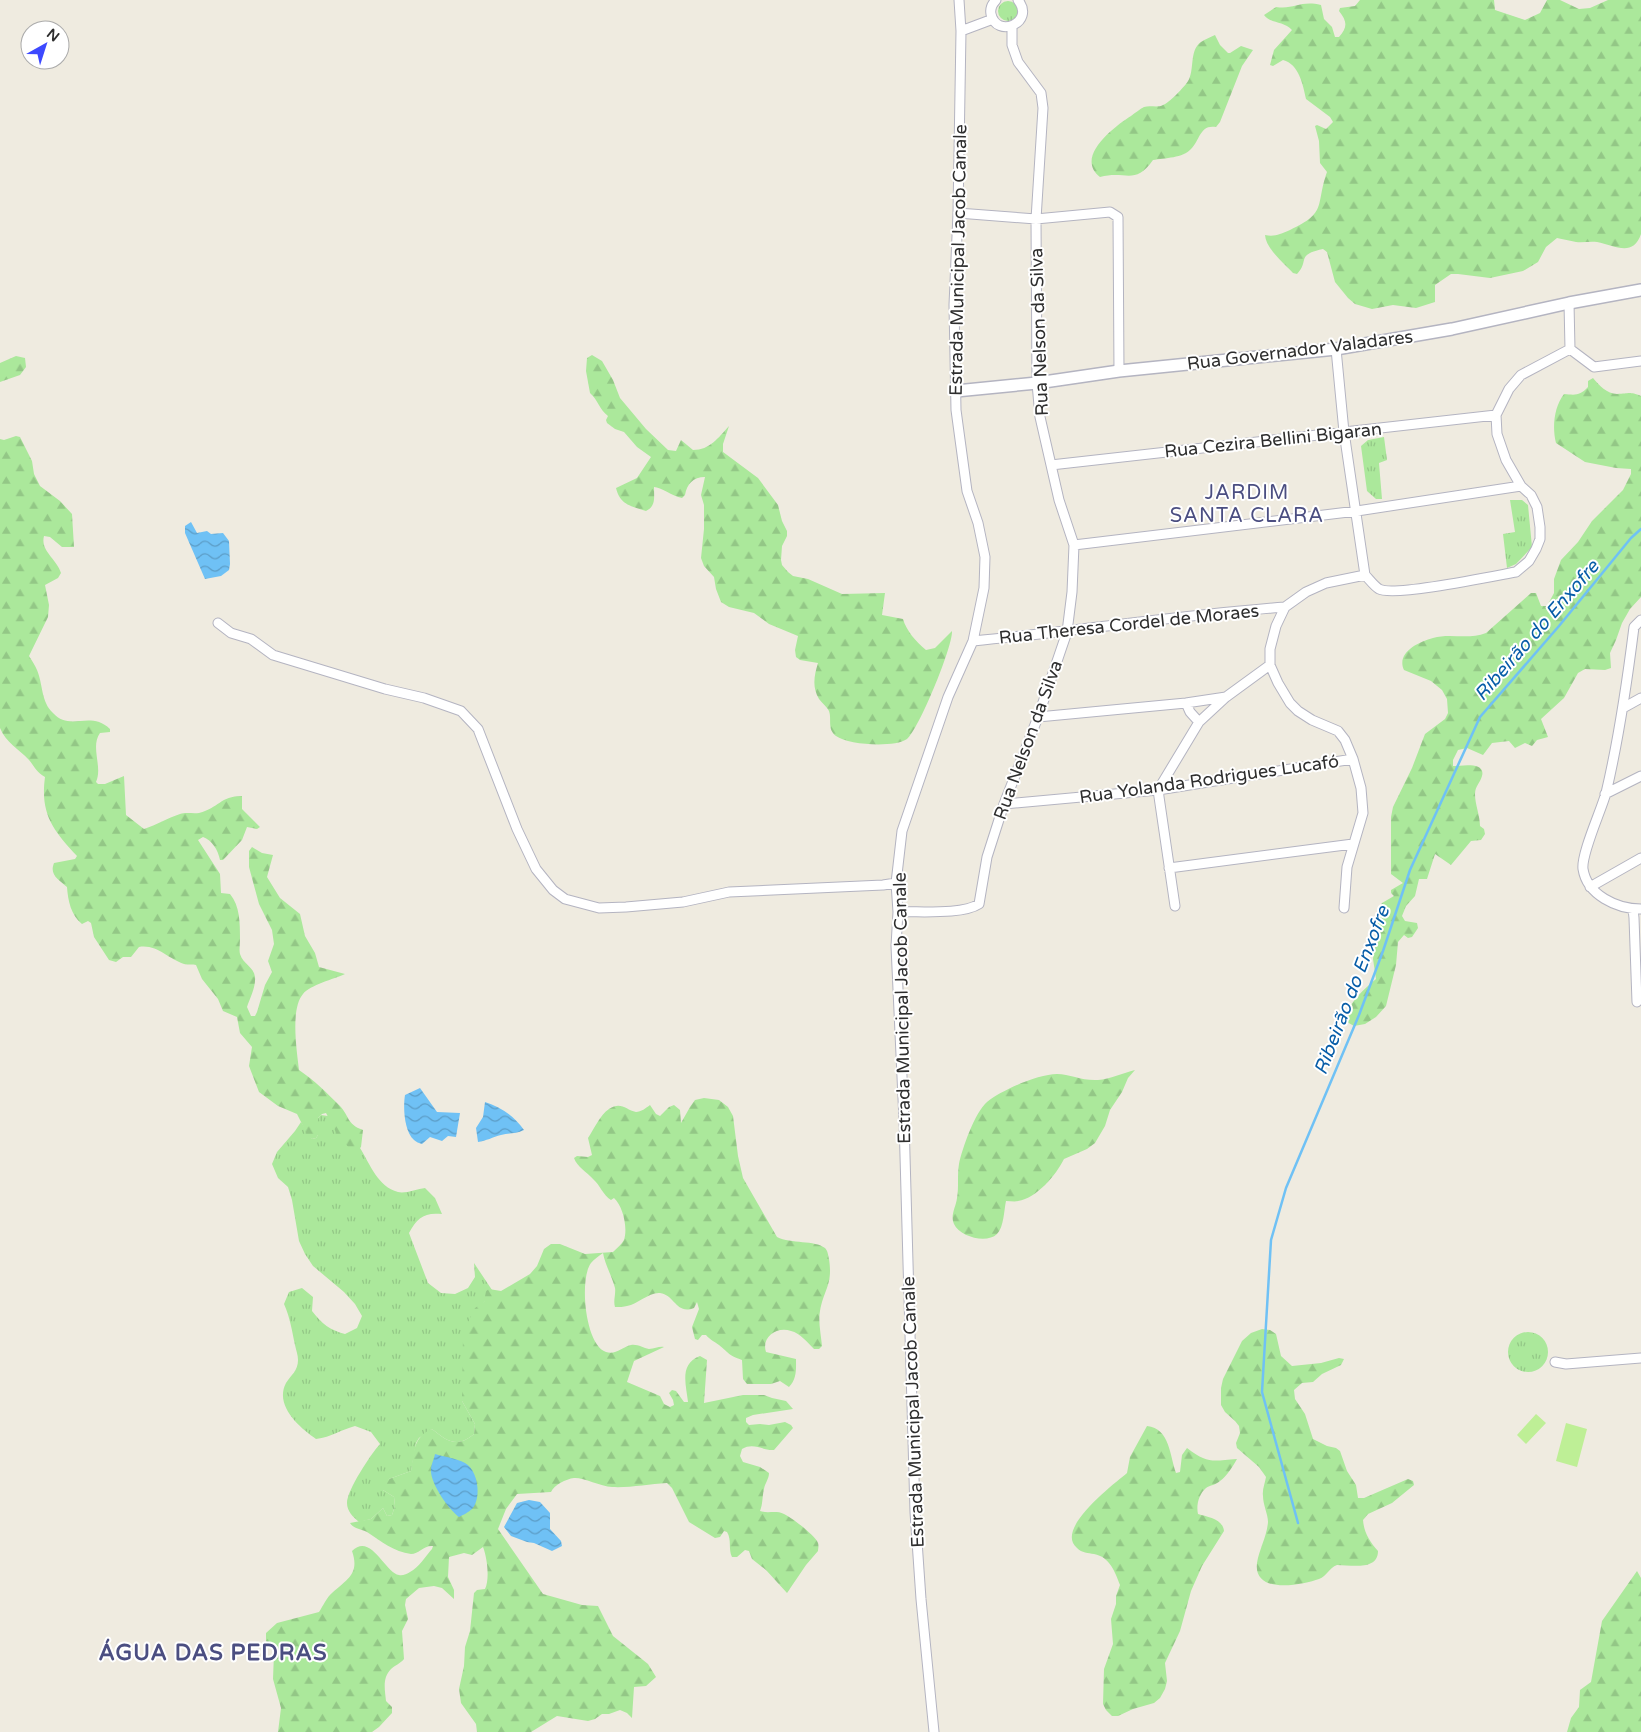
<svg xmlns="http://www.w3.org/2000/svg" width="1641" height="1732" viewBox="0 0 1641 1732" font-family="'Varela Round',sans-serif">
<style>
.grass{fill:url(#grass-tufts)}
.forest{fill:url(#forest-firs)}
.pitch{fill:#beef96}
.water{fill:url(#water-waves)}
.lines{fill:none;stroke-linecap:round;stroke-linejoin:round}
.stream{stroke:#6fc1f5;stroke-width:2.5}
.minor-casing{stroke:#b4b4c1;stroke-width:11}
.tertiary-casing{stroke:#b4b4c1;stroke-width:14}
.minor{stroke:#fff;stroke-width:9}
.tertiary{stroke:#fff;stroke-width:11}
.labels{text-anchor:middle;stroke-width:4;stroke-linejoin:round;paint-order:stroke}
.street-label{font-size:18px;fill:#2e2e2e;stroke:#fff}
.water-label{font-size:19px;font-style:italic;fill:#075da8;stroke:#fff}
.quarter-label{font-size:20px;letter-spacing:1px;fill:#4b4e81;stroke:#fff}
.district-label{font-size:22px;font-weight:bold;letter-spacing:1px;fill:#4b4e81;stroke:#fff}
</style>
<defs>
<pattern id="grass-tufts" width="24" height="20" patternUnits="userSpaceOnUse" patternTransform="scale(1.25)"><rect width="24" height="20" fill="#abe89b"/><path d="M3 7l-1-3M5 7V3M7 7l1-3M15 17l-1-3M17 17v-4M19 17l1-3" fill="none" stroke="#93c786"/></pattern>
<pattern id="forest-firs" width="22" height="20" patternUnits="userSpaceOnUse" patternTransform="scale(1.25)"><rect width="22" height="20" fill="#abe89b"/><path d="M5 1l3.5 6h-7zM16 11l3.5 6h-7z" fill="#93c786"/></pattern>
<pattern id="water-waves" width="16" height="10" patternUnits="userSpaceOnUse" patternTransform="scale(1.25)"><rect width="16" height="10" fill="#6fc1f5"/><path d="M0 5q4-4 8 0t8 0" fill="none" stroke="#5c9dc7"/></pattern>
</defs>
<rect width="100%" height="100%" fill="#efebe0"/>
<!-- grass -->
<path class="grass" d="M998 11a10 10 0 1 1 20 0a10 10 0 1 1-20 0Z
M1384 437 1387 460 1379 463 1382 499H1376L1367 491 1361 446 1368 440Z
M1510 500H1522L1528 505 1532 547 1516 564 1507 568 1503 534 1515 532Z
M321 1115 328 1116 352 1148H360C370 1164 378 1187 398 1192 405 1194 417 1189 425 1188L435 1198 442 1214C424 1212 417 1218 409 1233L428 1283 441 1293 455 1294 468 1288 475 1277 474 1263 492 1290 484 1302 462 1401 475 1424 474 1434C457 1448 448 1442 432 1429L419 1438 416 1443 411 1471 389 1479 383 1490 394 1497 395 1506 392 1515 387 1516 383 1508 371 1519 359 1522C353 1517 347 1511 347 1503 347 1490 371 1454 380 1444L371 1432 355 1426C340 1430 332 1437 316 1439 300 1428 274 1406 286 1383 291 1375 298 1371 298 1360 298 1355 296 1350 295 1345 292 1331 290 1317 284 1304L289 1292 302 1288 313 1297 312 1311C322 1324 330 1330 345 1334L357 1328 362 1316 355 1304 344 1292 313 1266 305 1254 299 1241 292 1200 288 1187 278 1178 272 1164 277 1152 295 1131 301 1122 312 1139 316 1138 318 1135V1118Z
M1508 1352a20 20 0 1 1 40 0a20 20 0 1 1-40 0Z"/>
<!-- forest -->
<path class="forest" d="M1360 0H1494L1495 10 1525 20 1540 13 1547 0H1560L1579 9 1590 8 1608 0H1641V234C1633 258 1614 245 1597 242 1590 241 1583 243 1576 242 1570 241 1563 239 1557 238L1546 247 1538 262 1523 271 1490 278 1458 274H1451L1435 285V302L1416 308 1393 305 1372 309 1355 304 1348 298 1335 282 1327 252 1323 249C1295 255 1310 261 1297 274L1293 273C1284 263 1266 249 1265 235 1275 237 1280 234 1290 230 1328 212 1315 206 1327 172L1320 163 1319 141 1315 126 1317 125 1326 129 1333 122 1330 117 1306 99C1303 85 1299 64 1283 60L1273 66 1270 65 1274 50 1292 30C1284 21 1271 24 1264 15L1276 7C1294 10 1300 0 1321 5L1324 19 1332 27 1335 37H1339C1348 27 1347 21 1339 11L1340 8 1355 6Z
M1215 35 1220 45 1228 53H1230L1241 46 1253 50 1242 66 1220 122 1216 127C1200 124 1200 140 1191 149 1183 158 1165 158 1153 160 1135 186 1126 170 1100 177 1074 157 1115 126 1131 116 1135 113 1140 109 1144 107 1150 105 1158 108 1163 105 1169 103 1182 89 1186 84 1196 73 1188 51 1201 42 1205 39 1211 37 1215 35Z
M592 355 602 361 613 380 620 398 646 429 668 450 676 451 681 440 693 450C710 450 718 438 729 426L723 444V452L758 478 778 505 782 521 787 531V536L782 546 781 560 782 565 788 572 793 576 808 579 842 594 885 593 882 615 903 619C906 630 916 642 926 650L935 648 952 631C953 646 919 729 907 739 894 748 848 745 836 736 827 729 832 720 829 711 827 707 822 703 819 699 812 687 814 676 818 663L800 660 796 657 795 650 798 636 769 624 754 613 729 607 721 602 716 589 714 577 704 566 701 558 704 529V505L701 495 705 477C693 477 687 484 685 495L682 498C672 496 661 487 654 487 654 498 656 506 646 511 631 506 620 505 616 488L637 478 651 457 637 447 624 432 615 429 607 423 606 420 608 416C599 409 598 400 590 393L586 371 587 358Z
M16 356 25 358 26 367 20 375 0 382V363Z
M1593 378C1599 385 1607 394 1617 394 1629 394 1628 391 1641 396V597L1630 609 1622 623 1616 640 1610 653 1611 668 1605 670 1585 669 1578 673 1564 698 1541 719 1548 737 1537 740 1532 746 1525 743 1515 748 1509 741 1492 743 1483 755 1467 748 1458 750 1453 760V766C1461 766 1486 761 1482 776 1480 783 1475 786 1475 794 1475 805 1480 815 1480 826L1484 829 1485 834 1481 840 1471 841 1451 865 1435 854 1427 879H1419L1415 896 1406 906 1402 916 1405 921 1417 923 1418 928 1412 937 1408 938 1404 935 1398 942 1396 965 1386 1006 1376 1017 1365 1024 1354 1026 1347 1022 1345 1016C1352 1000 1363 990 1376 979L1373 959 1379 908 1382 903 1394 896 1391 893V890L1403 883 1391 874V817L1393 807 1412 768 1425 734 1445 719 1448 713 1447 699 1442 690 1431 681 1404 670C1396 653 1418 642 1433 638 1450 633 1468 640 1486 633L1531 593H1536L1541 606H1547L1554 593V579L1561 560 1578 542 1592 521 1623 490 1631 474V469L1616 468 1585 462 1556 443C1552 427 1554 407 1564 394 1575 395 1580 396 1588 387V381Z
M16 436 20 437 32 461 34 474 40 486 60 501 72 514 74 547H62L50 537 44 536C40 551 57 559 61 573L58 578 45 585 49 605 48 617 29 656C32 661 35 665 37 670 43 684 41 702 53 713 70 732 90 710 110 729V732L100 733C90 747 103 767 96 782L98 784H105L124 776 126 815 144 829C157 825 167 818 180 814 186 812 193 814 199 813 219 808 220 796 242 796V809L260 827 257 829 247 827 242 840 223 860H220C218 850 212 840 203 837L198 840 220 874 221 893 230 894C240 906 240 923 240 939 240 944 239 950 240 954 243 964 254 967 255 977 256 987 250 998 247 1007L251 1016H255L257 1012 265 985 272 972 268 961 274 944 272 930 259 904 249 867V851L252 847 262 853 273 855 267 877 280 898 300 914 305 936 315 953 319 967 345 974C334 979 310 985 303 994 290 1009 297 1052 299 1070 314 1080 327 1093 339 1105 350 1116 346 1124 363 1130L361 1147 359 1149H352L354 1153 338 1136 326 1113 322 1114 318 1118V1135L316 1138 312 1139 307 1134 297 1114 278 1106 259 1092 249 1066 252 1047 240 1033 237 1017 223 1011 218 999 202 979 196 965C193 964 188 965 184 964 168 959 157 944 139 947L131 957H123L116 962 109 960 94 937 91 923 88 921 82 924C71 915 68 901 67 887 59 880 49 875 54 863L75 859 77 856C53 830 40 814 45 777 36 772 35 767 29 760 19 749 6 743 0 728V439L4 440Z
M1135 1070 1128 1078 1122 1092 1110 1110 1105 1126 1095 1143 1087 1149 1064 1159C1056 1175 1037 1198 1018 1201 1015 1202 1010 1201 1006 1201 1004 1210 1004 1227 997 1234 987 1244 960 1237 954 1224 950 1215 956 1207 957 1198 959 1187 957 1175 959 1164 962 1149 975 1112 987 1102 1002 1090 1038 1074 1057 1074 1070 1074 1082 1081 1098 1080 1110 1079 1123 1073 1135 1070Z
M704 1098 719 1100 728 1107 733 1116 738 1156 743 1178 777 1237C791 1244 815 1240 825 1248 828 1251 828 1255 829 1259 833 1285 824 1289 820 1311 818 1321 821 1335 822 1346L819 1349H814C807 1342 800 1333 791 1331 777 1326 761 1337 766 1352L796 1359C796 1369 797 1379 789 1387L780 1381 771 1384H747L743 1379 742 1360C728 1355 729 1353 719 1345 714 1341 710 1340 706 1335H702L698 1340 695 1339 692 1327 699 1309 697 1302 694 1308C676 1315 675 1295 660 1293 649 1292 638 1304 627 1306 624 1307 619 1307 615 1307 613 1301 616 1294 615 1288 612 1276 605 1265 603 1253 599 1256 594 1259 591 1263 579 1279 585 1345 606 1352 616 1355 622 1347 631 1345 638 1344 643 1348 649 1349 655 1349 659 1346 664 1347L634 1361 627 1382 660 1396 664 1404 670 1407 674 1405 673 1400 669 1393 672 1390 676 1391 684 1402H688C686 1384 679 1364 700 1356L707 1360 704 1403 743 1395H764L772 1398 786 1401 793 1409 753 1415 746 1418V1422L749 1425 760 1424 769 1425 785 1422 791 1425 793 1428 774 1450C763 1451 754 1442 742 1449L740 1456 743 1462 760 1467 769 1473C769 1479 765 1483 764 1489 762 1497 763 1504 760 1511 768 1514 776 1510 784 1514 791 1517 816 1536 818 1543 819 1546 818 1549 818 1551L806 1565 787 1593 766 1570 752 1559 749 1551 745 1550 737 1557H732C728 1549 732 1540 727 1532L724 1531 720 1537 715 1538 689 1522 672 1488 667 1483C649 1484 629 1488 612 1487 600 1486 582 1477 574 1478 566 1479 554 1485 551 1492L517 1494 506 1509 498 1529 543 1594 582 1605 598 1606 613 1636 648 1664 656 1677 646 1686 634 1687 632 1718 627 1713 620 1710 609 1714H602L595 1719 588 1721 557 1716 531 1732H477L476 1724 461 1703 459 1689 464 1666 465 1647 470 1631 474 1593 477 1590 485 1589C490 1579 487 1557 483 1547L472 1555 464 1553 449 1557 448 1577 454 1590V1599L442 1588 434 1586 419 1588 406 1599 405 1605 408 1619 402 1631 404 1659C400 1664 395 1665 391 1669 382 1678 385 1690 386 1701L392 1707V1713L379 1727 372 1732H278L281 1708 273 1679 274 1653 266 1641V1633L277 1623 319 1612C323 1606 327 1597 332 1593 347 1579 360 1574 352 1551 371 1532 385 1573 399 1575 402 1576 407 1574 410 1572 419 1567 425 1557 432 1549L433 1546C424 1545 419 1554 411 1554 394 1552 381 1541 367 1532 361 1529 354 1529 350 1523L371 1519 383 1508 387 1516 392 1515 395 1506 394 1497 383 1490V1484L389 1479 411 1471C414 1452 413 1437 432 1429 448 1442 457 1448 474 1434L475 1424 462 1401 463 1333 475 1308 484 1302 486 1291 489 1289 501 1291 530 1274 537 1266 544 1249 551 1244H560L585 1254 613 1252C617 1248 622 1244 624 1240 628 1228 623 1206 614 1198L611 1200C603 1195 600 1185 593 1179 587 1172 577 1167 574 1158L577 1156 588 1157 592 1155 588 1138C594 1129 600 1115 609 1109 621 1101 626 1110 636 1112 641 1112 646 1108 650 1105L656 1114 660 1116 669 1107 674 1105 680 1110 681 1123 690 1107 695 1100Z
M1262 1329 1270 1330 1276 1334 1281 1356 1292 1366 1321 1363 1339 1358 1344 1359 1341 1365 1322 1374 1313 1382 1302 1383 1294 1390 1295 1399 1305 1414 1313 1439 1327 1446 1336 1448 1340 1451 1347 1471 1356 1485 1358 1498H1364L1408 1479 1413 1481 1414 1485 1392 1503 1368 1514 1363 1520C1364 1533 1370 1542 1378 1551 1378 1571 1351 1565 1337 1565 1329 1568 1327 1576 1319 1579 1302 1585 1253 1595 1257 1563 1259 1550 1267 1536 1268 1522 1268 1514 1263 1505 1263 1496 1262 1490 1265 1483 1266 1477L1259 1467 1237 1448 1236 1443 1240 1433 1239 1426 1235 1421 1225 1412 1221 1405V1388L1223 1379 1242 1341 1251 1333Z
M1147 1426C1170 1428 1170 1457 1176 1473L1180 1472 1182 1455 1187 1448C1208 1464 1212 1461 1237 1459 1233 1466 1227 1476 1220 1481 1216 1485 1210 1485 1206 1488 1199 1494 1196 1505 1198 1514 1208 1517 1223 1519 1224 1531L1202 1566 1191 1591 1180 1631 1165 1663 1167 1681 1165 1689 1160 1698 1154 1703 1133 1709 1118 1716H1112L1106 1710 1103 1704 1104 1669 1113 1644 1111 1619 1116 1604V1596L1120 1585C1115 1572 1110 1557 1094 1554 1088 1553 1082 1553 1077 1548 1054 1529 1114 1484 1127 1473L1130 1457Z
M1637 1571 1641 1578V1732H1567L1571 1718 1579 1707 1580 1690 1591 1682 1602 1621Z"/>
<!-- pitch -->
<path class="pitch" d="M1536 1414 1546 1423 1526 1444 1517 1435Z
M1566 1423 1587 1429 1577 1467 1556 1461Z"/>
<!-- water -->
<path class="water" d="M191 522 197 533 207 531 211 534 223 533 229 541 230 564 229 570 221 576 205 579 185 533V526Z
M420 1088 437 1112 460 1113 456 1137 448 1136 442 1141 430 1137 422 1144C419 1143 416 1142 414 1140 404 1131 403 1107 405 1095Z
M485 1102C501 1107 514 1116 524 1130 516 1134 509 1133 501 1135 493 1137 486 1141 478 1142L476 1128 483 1117Z
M435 1454C444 1457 456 1458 465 1463 478 1470 482 1498 472 1509 469 1512 463 1515 459 1517 449 1510 430 1483 431 1470 431 1465 434 1459 435 1454Z
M529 1500 540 1502 550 1513V1529L561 1541 562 1546 552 1551 534 1543 527 1542 511 1536 504 1527 517 1503Z"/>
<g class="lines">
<!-- stream -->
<path class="stream" d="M1298 1523 1262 1392 1271 1240 1286 1188 1359 1015 1383 951 1410 870 1480 717 1559 626 1631 538 1641 529"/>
<defs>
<path id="minor" d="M996 0C992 4 990 9 991 14 996 39 1036 23 1018 0
M962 27 961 31 993 19
M958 213 1036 219 1110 212 1118 217 1119 371
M1569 303 1570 349
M1336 349 1344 432 1365 575
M1570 349 1594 367 1641 361
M1051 465 1496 415
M1074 545 1357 511 1521 486
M1365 575C1369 579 1374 586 1379 589 1394 597 1494 576 1516 572L1529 561 1536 549 1540 539V527L1537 507 1531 495 1521 486 1506 460 1497 434 1496 415 1509 389 1521 375 1570 349
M1641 620 1634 627C1627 683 1619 738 1606 793 1601 811 1581 854 1583 869 1587 895 1617 909 1641 909
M218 623 231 633 251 639 273 655 385 689 424 698 461 711 478 729 517 829 536 869 553 890 565 899 599 908 626 907 683 902 729 892 883 885 896 883
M973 641C1077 631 1181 615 1285 607
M1186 703 1190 712 1199 722
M1623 708 1641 698
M1038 717 1186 703 1226 697
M1605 794 1641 776
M1004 804 1158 790 1353 759
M1169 868 1353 844
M1590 887 1641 858
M1175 906 1158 790 1199 722 1226 697 1270 665
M1344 908 1347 867 1363 813 1361 788 1353 759 1345 740 1338 731 1312 720 1298 711 1290 703 1278 683 1270 665V649L1276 626 1285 607 1306 592 1326 583 1365 575
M1633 909 1634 918 1637 1002
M898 912C919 911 962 915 979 904L987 857 1004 804 1038 717 1067 632 1072 592 1074 545 1059 500 1051 465 1040 417 1037 383 1036 219 1043 108 1041 93 1018 62 1012 45V27
M1555 1362 1566 1364 1641 1358
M934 1732 921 1599 915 1512 904 1120 896 946 898 912 896 883 902 831 948 697 973 641 984 588 985 557 978 523 967 491 956 410 954 305 958 213 961 31 959 0"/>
<path id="tertiary" d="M956 391 1037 383 1119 371 1336 349 1452 329 1569 303 1641 290"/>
</defs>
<!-- minor casing -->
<use href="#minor" class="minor-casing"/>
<!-- tertiary casing -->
<use href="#tertiary" class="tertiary-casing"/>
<!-- minor -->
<use href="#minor" class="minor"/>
<!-- tertiary -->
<use href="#tertiary" class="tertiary"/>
</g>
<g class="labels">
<!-- street labels -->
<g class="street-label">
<text transform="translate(958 260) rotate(-89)" y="6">Estrada Municipal Jacob Canale</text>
<text transform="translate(1039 332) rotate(-92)" y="6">Rua Nelson da Silva</text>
<text transform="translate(1300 350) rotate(-7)" y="6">Rua Governador Valadares</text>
<text transform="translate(1273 440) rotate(-6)" y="6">Rua Cezira Bellini Bigaran</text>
<text transform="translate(1129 624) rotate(-6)" y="6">Rua Theresa Cordel de Moraes</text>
<text transform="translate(1028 740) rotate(-70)" y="6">Rua Nelson da Silva</text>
<text transform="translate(1209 779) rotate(-8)" y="6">Rua Yolanda Rodrigues Lucafó</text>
<text transform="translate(902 1008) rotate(-91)" y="6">Estrada Municipal Jacob Canale</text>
<text transform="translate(913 1412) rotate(-92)" y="6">Estrada Municipal Jacob Canale</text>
</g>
<!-- water labels -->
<g class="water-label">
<text transform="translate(1536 630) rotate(-49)" y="7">Ribeirão do Enxofre</text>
<text transform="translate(1351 990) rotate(-69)" y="7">Ribeirão do Enxofre</text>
</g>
<!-- quarter labels -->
<g class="quarter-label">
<text x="1247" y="499">JARDIM<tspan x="1247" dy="23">SANTA CLARA</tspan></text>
</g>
<!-- district labels -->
<g class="district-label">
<text x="213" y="1660">ÁGUA DAS PEDRAS</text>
</g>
</g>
<!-- north arrow -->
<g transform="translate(45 45) rotate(39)"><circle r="24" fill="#ffffff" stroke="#ababab"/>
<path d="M0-4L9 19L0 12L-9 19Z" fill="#3d49ff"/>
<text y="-8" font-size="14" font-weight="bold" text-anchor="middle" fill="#2e2e2e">N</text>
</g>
</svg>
